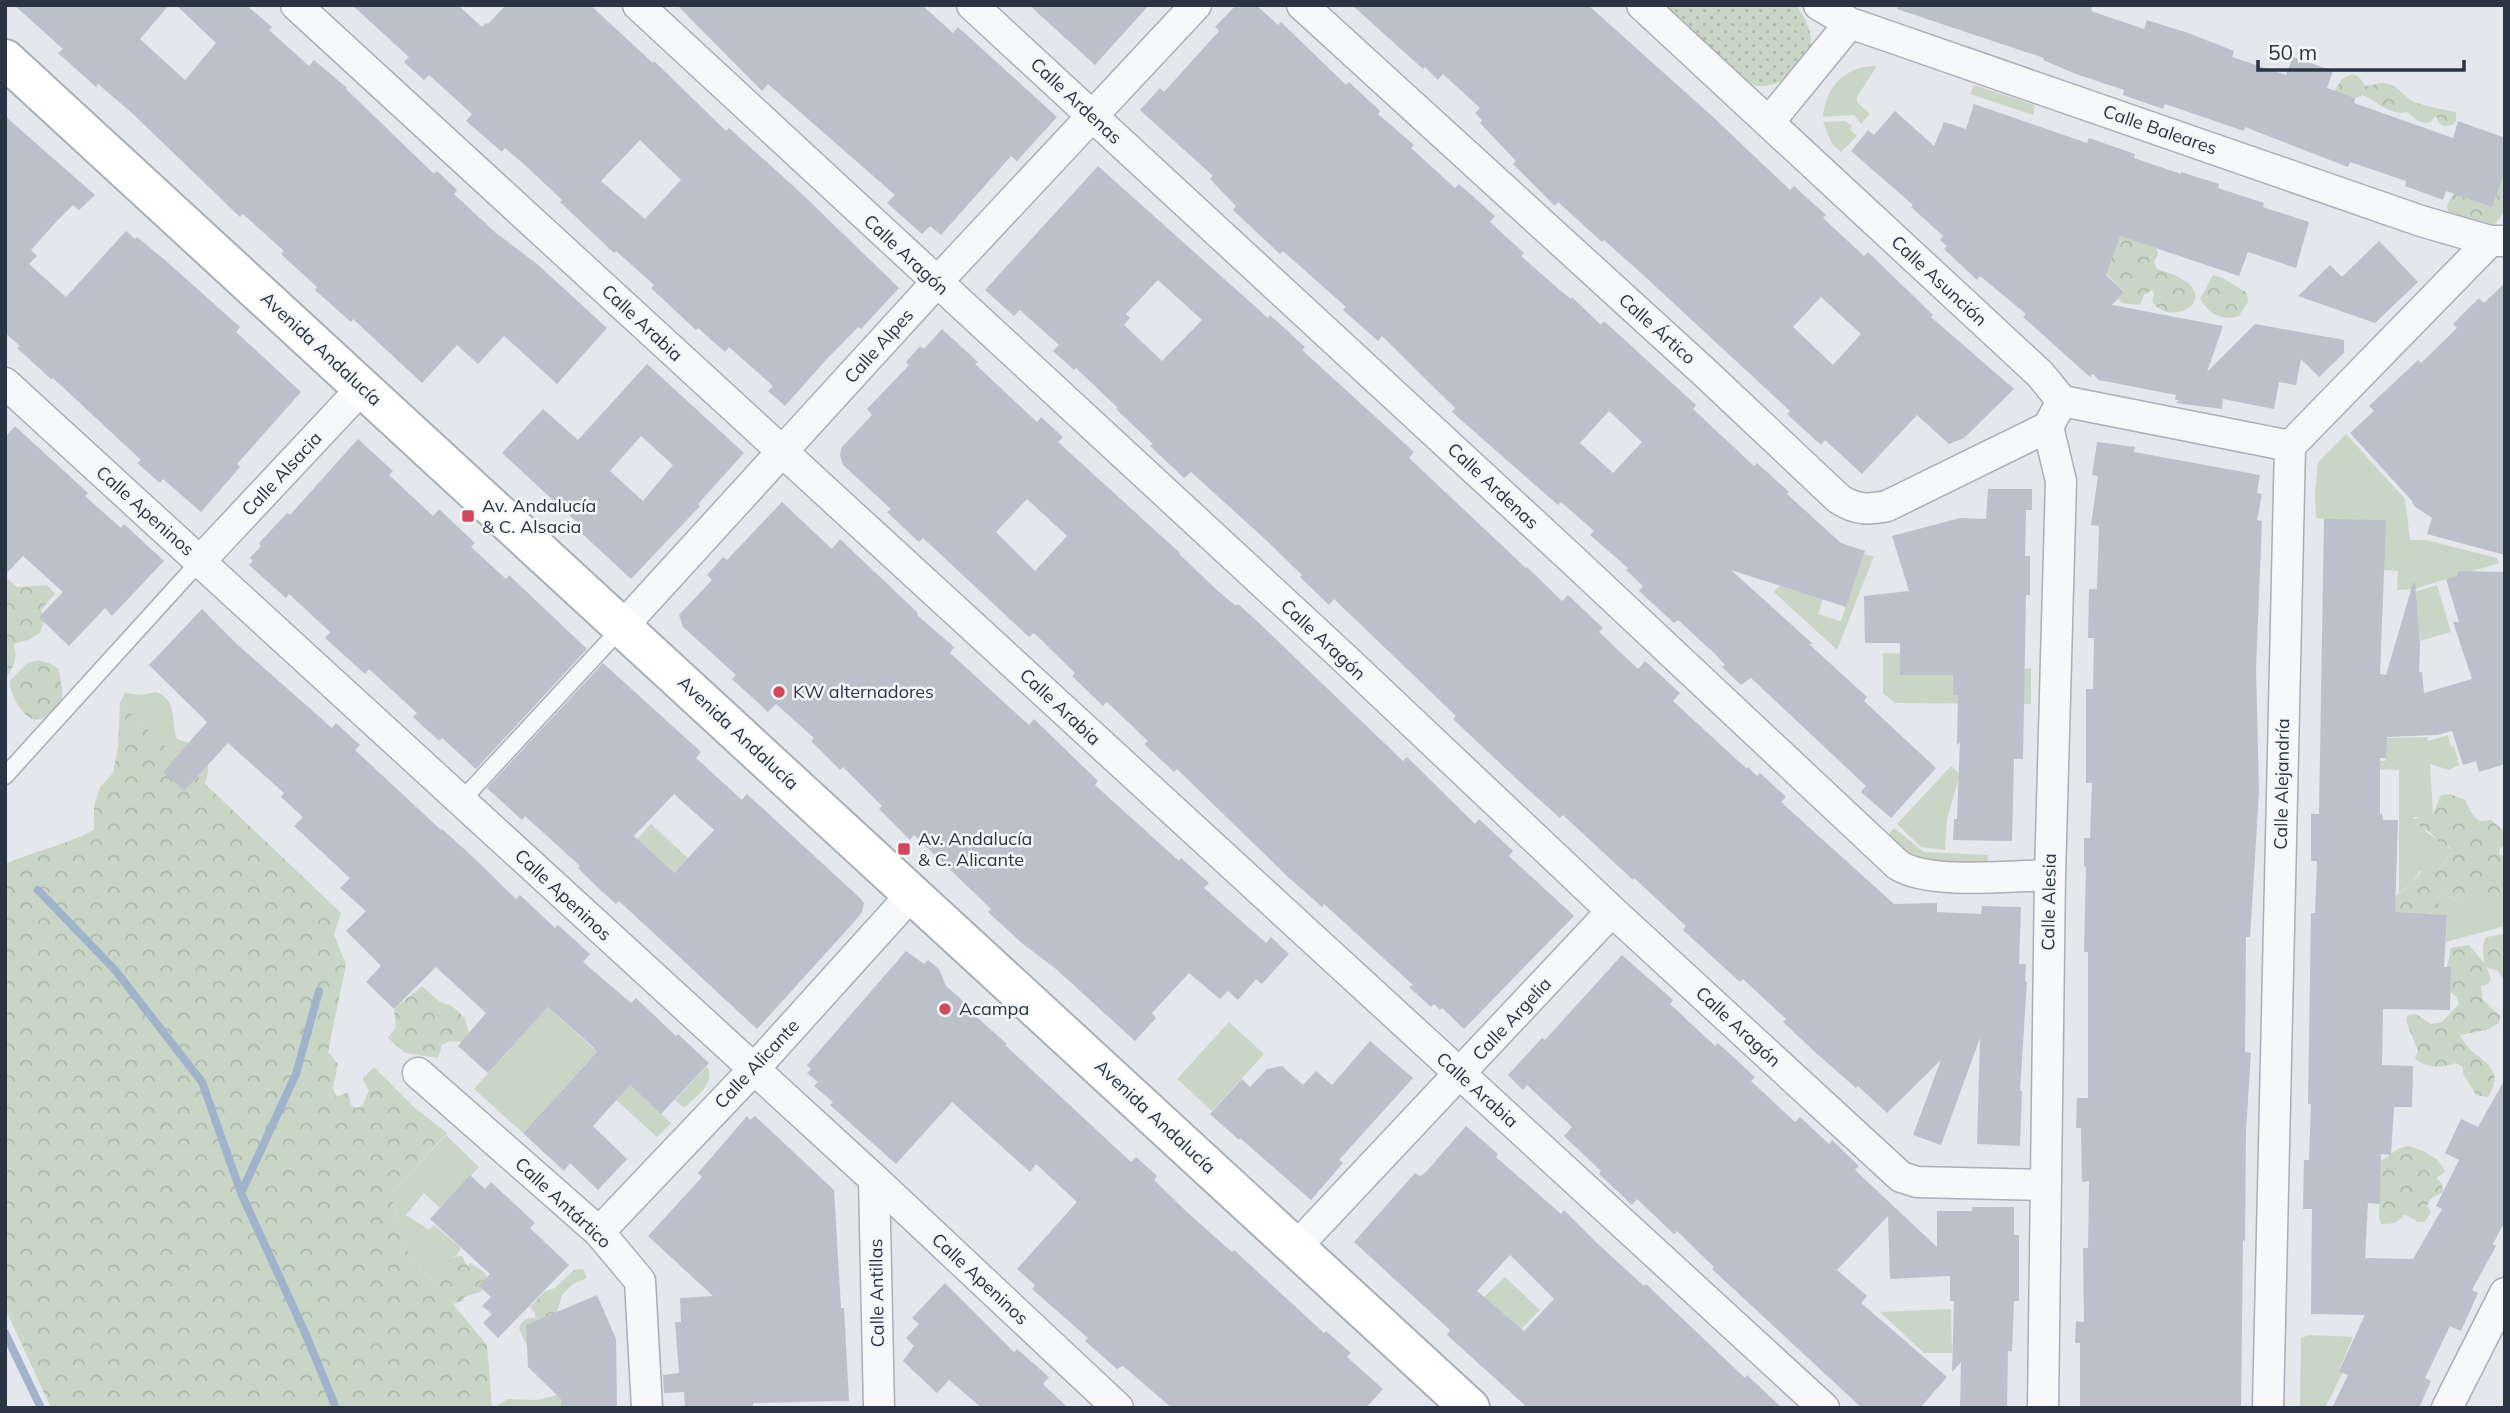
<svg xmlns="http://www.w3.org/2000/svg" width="2510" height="1413" viewBox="0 0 2510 1413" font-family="Mulish,sans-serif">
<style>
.green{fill:#c9d6c5}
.forest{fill:url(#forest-crowns)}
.park{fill:url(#park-dots)}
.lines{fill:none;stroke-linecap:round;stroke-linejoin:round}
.stream{stroke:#9fb4cc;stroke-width:8}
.building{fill:#bbc0ca;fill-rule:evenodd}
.lane-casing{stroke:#a9aeb7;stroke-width:19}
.street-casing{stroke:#a9aeb7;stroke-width:33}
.secondary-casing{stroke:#a9aeb7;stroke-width:42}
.lane{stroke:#f7f8fa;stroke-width:16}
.street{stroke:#f7f8fa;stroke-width:30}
.secondary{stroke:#fff;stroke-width:38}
.poi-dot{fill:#d1495b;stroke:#f4f6f9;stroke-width:2.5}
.labels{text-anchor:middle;stroke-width:5;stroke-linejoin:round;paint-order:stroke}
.street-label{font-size:18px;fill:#2b3445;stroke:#f4f6f9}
.poi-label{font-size:18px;fill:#2b3445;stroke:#f4f6f9;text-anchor:start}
</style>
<defs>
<pattern id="forest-crowns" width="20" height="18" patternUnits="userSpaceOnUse" patternTransform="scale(1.75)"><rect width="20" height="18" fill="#c9d6c5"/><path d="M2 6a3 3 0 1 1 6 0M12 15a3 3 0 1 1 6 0" fill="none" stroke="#adb8ab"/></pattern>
<pattern id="park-dots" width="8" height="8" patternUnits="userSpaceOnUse" patternTransform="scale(1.75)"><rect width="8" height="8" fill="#c9d6c5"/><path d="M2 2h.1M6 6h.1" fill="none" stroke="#adb8ab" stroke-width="1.8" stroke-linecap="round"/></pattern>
</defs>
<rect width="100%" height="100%" fill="#e4e7ec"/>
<!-- green -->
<path class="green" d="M1877 66 1857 97V102L1870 114 1861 124 1854 115 1823 117C1825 87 1846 65 1877 66Z
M1974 85 2035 105 2033 115 1970 94Z
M1845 121 1852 126 1850 130 1857 136 1841 152 1832 144 1823 122Z
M2346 434 2405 499 2410 540H2426L2497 558 2499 563 2414 589 2397 590 2398 571 2384 570 2324 519 2316 518 2315 494 2318 462Z
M1864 554 1874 556 1837 650 1774 592 1793 572 1823 599 1818 614 1841 621Z
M2437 585 2451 632 2420 641 2415 592Z
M1883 653 1906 654 1900 662 1901 675H1953V695L2024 669 2031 668V704L1895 703 1883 693Z
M156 692C179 701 170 721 177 739 202 745 214 759 205 784L120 703 125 693 141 695Z
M2448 735 2451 747 2454 746 2459 765 2449 770 2430 764 2433 814 2425 817H2413L2416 825 2422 826 2426 832 2453 851 2438 870 2420 871 2412 883 2399 893V770L2345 768 2346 760 2385 761 2384 738 2427 737 2428 741Z
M1951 766 1960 774 1947 819 1945 850 1921 847 1897 824Z
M651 824 688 858 633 914 637 839Z
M1894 828 1924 852 1988 855 1987 864 1926 863 1913 859 1886 837Z
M2442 892C2460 904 2465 907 2482 893 2488 895 2499 897 2505 892V926L2446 942 2447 916 2429 914 2438 906 2435 895Z
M548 1007 597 1052 581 1069 613 1100H616L630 1085 671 1123 657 1137 616 1100 606 1111 572 1079 523 1133 474 1089Z
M1229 1022 1264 1054 1212 1111 1177 1079Z
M707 1066C717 1083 695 1097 684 1108L675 1100Z
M446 1135 479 1167 440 1208 424 1193 406 1215 429 1230 434 1225 461 1248 456 1256C439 1261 442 1272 438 1287L402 1245 391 1193Z
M1505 1277 1540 1310 1518 1332 1481 1300Z
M1951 1309 1952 1353H1924L1880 1312Z
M2309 1335 2353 1337 2339 1370 2343 1372 2325 1408H2300L2301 1338Z"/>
<!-- forest -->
<path class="forest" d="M2352 74 2358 76 2366 86C2372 86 2377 83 2383 83 2398 83 2404 99 2417 103 2431 107 2442 109 2456 112V121L2452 125 2444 126 2438 122 2437 117H2434L2431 122C2418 125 2416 118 2407 112 2390 116 2378 102 2363 95L2355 98 2346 95 2331 97 2342 79Z
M2505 172V210L2488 235 2449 218 2447 205 2454 193 2492 207Z
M2122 230 2156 248 2158 253 2154 262 2157 269C2236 291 2172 333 2152 301L2154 295 2152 290 2144 295 2140 305 2122 303 2118 299 2124 291 2084 253Z
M2213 275 2223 278 2247 293 2248 302 2239 316C2222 321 2210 315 2200 299Z
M5 577 17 587 47 585 55 594 41 610 44 621 40 633 28 640 13 644C19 656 13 669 5 679Z
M38 660 49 663 59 669 62 690V702C47 717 36 730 20 708 14 700 10 690 10 681L27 663Z
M120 703 341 913 334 935 346 964 328 1052 338 1064 333 1089 337 1097 348 1092 351 1105 356 1108 362 1106 369 1091 363 1078 374 1067 415 1108 447 1133 391 1193 402 1245 437 1286C444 1269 437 1258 462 1256L468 1267 470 1263C482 1271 488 1271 487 1286L480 1292 464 1297 463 1301 453 1304 487 1345 492 1408H51L5 1308V993L7 990 5 864C35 851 66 845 94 830V806L100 787 113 773 118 747Z
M2450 794 2465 800 2471 813 2479 821 2491 820 2505 832V846L2500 848 2499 854 2505 857V892L2496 897 2482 893C2468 910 2457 901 2442 892L2436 895 2439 901 2438 907 2406 928 2389 906C2395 894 2402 892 2411 884 2417 878 2420 871 2428 866L2438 870 2453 852 2449 847 2441 846C2439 843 2437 839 2434 836 2427 829 2417 825 2409 820L2433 814 2441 795Z
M2505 934V982L2498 971 2486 967 2491 978 2488 984 2481 986 2483 1000 2500 1016 2499 1023 2486 1030 2460 1035C2471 1061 2510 1063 2488 1097L2476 1095 2463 1073V1067L2456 1063C2443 1068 2425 1069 2415 1058L2418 1051 2406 1021 2407 1016 2416 1014 2431 1024 2442 1022 2459 1004 2457 997 2450 992 2451 967H2447L2451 948 2469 945 2484 963 2483 945 2486 937Z
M422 986 440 1002 450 1005 458 1011 465 1019 469 1033 462 1042 450 1041 442 1045 438 1058 405 1053 388 1038 396 1027 394 1009Z
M2408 1146C2422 1150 2440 1157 2445 1172L2436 1178 2442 1184 2443 1192 2430 1199 2427 1206 2431 1212 2425 1222H2418L2404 1214C2398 1224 2392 1224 2381 1224L2379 1219 2381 1161 2398 1149Z
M583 1269 587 1278 573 1284 562 1295 557 1312 532 1350 526 1344 519 1328C522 1320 526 1318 535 1318V1313L530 1307 545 1291 555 1288 574 1270Z
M561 1394V1408H493L508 1399 537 1400Z"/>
<!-- park -->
<path class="park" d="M1660 5H1796C1803 15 1811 28 1811 40 1812 64 1782 88 1759 86 1754 86 1748 82 1743 81Z"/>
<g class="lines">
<!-- stream -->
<path class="stream" d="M38 890 115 970 202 1082 241 1193 306 1335 336 1408
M241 1193 296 1074 319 991
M5 1333 41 1408"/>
</g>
<!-- building -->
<path class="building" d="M14 5H169L140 39 185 80 216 43 176 5H246L272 27 269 30 309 66 314 60 347 88 346 89 434 174 437 171 457 190 454 194 496 233 537 264 607 328 557 384 504 336 478 364 457 345 422 383 353 319 351 322 315 290 317 287 281 254 284 251 243 214 240 217 132 113 98 84 96 87 58 53 63 49Z
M352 5H458L482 27 486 23 488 24 506 5H590L653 63 654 61 726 131 729 128 802 194 899 288 861 329 858 327 824 362 785 406 768 391 773 386 729 347 725 352 698 328 696 330 651 288 654 285 616 251 614 253 560 202 562 200 526 166 505 148 502 152 466 121 472 114 429 75 424 80 404 62 409 57ZM640 140 681 180 645 219 601 181Z
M677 5H922L953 33 958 27 1057 117 1017 161 1011 156 941 235 930 226 922 234 887 203 895 195 768 84 762 91Z
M1029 5H1149L1095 65Z
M1236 5H1256L1278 25 1281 22 1346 85 1349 82 1380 111 1378 114 1414 145 1411 148 1455 188 1459 184 1495 216 1490 222 1524 253 1521 256 1562 292 1571 299 1572 297 1601 325 1604 321 1696 405 1693 409 1754 466 1757 463 1789 492 1787 494 1841 543 1865 551 1846 607 1731 570 1813 644H1809L1867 697 1864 701 1936 768 1891 818 1861 792 1866 786 1751 678 1741 685 1722 667 1725 665 1715 654 1678 620 1674 623 1639 591 1643 586 1626 570 1628 568 1590 535 1594 531 1561 502 1558 505 1509 462 1452 412 1455 408 1382 336 1378 341 1343 310 1346 307 1283 251 1280 254 1233 210 1236 206 1210 179 1213 176 1140 110 1160 88 1164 92 1219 31 1215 27ZM1609 411 1642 442 1613 473 1580 443Z
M1352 5H1588L1712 116 1790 190 1794 186 1826 215 1823 218 1864 256 1868 252 1933 315 1931 317 2014 389 1964 438 1949 444 1917 415 1862 474 1825 440 1821 445 1787 414 1790 411 1641 273 1604 240 1602 242 1558 202 1555 206 1513 164 1516 161 1480 123 1482 120 1475 113 1480 108 1443 74 1438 80 1425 67 1423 69ZM1821 297 1861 334 1833 365 1793 327Z
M1898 5H2093L2091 11 2144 29 2147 20 2188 33 2234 51 2232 57 2286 75 2293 57 2333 71 2327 88 2355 98 2354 103 2453 138 2458 121 2505 138V172L2492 207 2446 191 2443 200 2405 186 2406 181 2350 162 2348 167 2245 127 2244 131 2165 104 2163 109 2123 95 2124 90 2076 74 2043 60 2044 58 1897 9Z
M1974 104 2087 143 2089 138 2135 154 2134 158 2181 174V172L2219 184 2218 188 2264 203 2263 207 2309 222 2296 268 2248 252 2239 276 2120 236 2106 275 2124 292 2112 305 2223 326 2207 372 2255 324 2344 340V353L2319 377 2301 359 2296 385 2279 382 2274 409 2223 399 2222 409 2176 403 2179 400H2175L2176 395 2099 380 2093 374 2090 377 2023 317 2026 314 1980 276 1977 280 1944 249 1947 246 1940 240 1943 236 1911 207 1913 205 1851 151 1868 130 1874 135 1895 111 1934 146 1944 122 1966 129Z
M5 116 95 195 79 210 73 205 57 221 31 250 37 256 29 264 66 297 126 231 135 239 137 237 166 261 240 327 236 332 301 392 237 464 240 467 201 512 163 479 160 483 137 463 141 460 53 378 51 379 17 348 20 346 5 333Z
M1098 166 1268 318 1270 315 1305 347 1302 350 1414 452 1409 458 1526 568 1527 567 1562 601 1568 595 1603 628 1599 632 1638 669 1645 661 1680 693 1673 701 1747 769 1748 767 1757 776 1760 773 1786 797 1781 802 1894 904 1937 903V912L1981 914 1982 906 2021 907 2019 964H2026L2025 982 2027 981 2020 1091H2022L2020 1146 1977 1144 1980 1038 1941 1145 1913 1135 1941 1060 1887 1113 1858 1086 1856 1088 1815 1052 1783 1022 1786 1019 1743 979 1740 982 1683 930 1686 926 1634 878 1633 880 1563 815 1560 818 1521 783 1453 719 1456 716 1334 599 1329 605 1300 577 1302 575 1266 540 1191 472 1184 478 1150 446 1153 444 1116 409 1118 408 1076 368 1074 370 1053 351 1059 345 1020 310 1014 316 985 290ZM1158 280 1202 320 1162 361 1124 325 1130 318 1126 314Z
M2379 241 2418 282 2375 323 2298 296 2330 265 2342 277Z
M2505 283V555L2427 534 2432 518 2414 506 2412 501 2350 433 2374 411 2369 406 2418 360 2421 363 2457 328 2453 324 2479 298 2484 303Z
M942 329 978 362 975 364 1037 422 1041 417 1063 437 1058 442 1180 553 1179 554 1218 591 1236 606 1238 604 1258 622 1403 761 1407 757 1475 824 1479 819 1513 851 1509 856 1574 916 1464 1029 1442 1008 1440 1010 1434 1004 1431 1007 1409 987 1413 985 1324 904 1322 907 1287 876 1177 769 1174 772 1144 744 1148 741 1107 702 1103 706 1072 676 1075 673 1034 633 1029 637 923 538 919 542 887 512 891 509 843 465 840 455 841 448 872 415 867 409 909 365 906 362 920 346 924 349ZM1027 499 1067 536 1035 571 996 532Z
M647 364 744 453 698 504 700 506 631 579 577 529 581 526 502 453 543 409 578 440ZM641 436 673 465 643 501 610 471Z
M15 426 88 493 85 496 121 528 124 524 164 561 112 616 105 608 69 646 39 617 63 592 23 556 5 575V437Z
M358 439 393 471 389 475 433 516 439 509 475 543 471 547 506 579 509 575 587 649 476 769 442 738 439 741 413 717 417 713 369 669 365 674 325 638 330 632 289 594 286 598 249 565 253 561 250 558 261 546 259 543 287 513 290 515Z
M2097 442 2135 447 2134 452 2260 475 2257 493 2262 494 2257 520 2262 521 2256 669 2259 792 2250 937H2246L2245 1052 2251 1053 2246 1131 2245 1241 2243 1240 2241 1408H2080V1343H2075L2076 1321 2084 1322 2083 1248H2088L2089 1181 2082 1182 2081 1128H2076L2077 1098H2088V952H2084L2086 867 2084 866V838H2090L2092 783H2086V689H2093L2094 638H2088L2089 589H2097L2099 526 2091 525 2098 476 2092 475Z
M1988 489H2032V510H2026L2025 556H2030V595H2026L2023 759H2014L2012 841 1953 840 1954 819H1957L1960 742 1957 745 1958 695H1953V675H1900V643H1865L1864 596 1909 591 1892 536 1960 518 1986 519Z
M782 502 832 549 840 539 918 613 917 615 954 647 950 653 1029 725 1034 719 1098 781 1095 785 1179 861 1181 858 1209 883 1204 888 1266 943 1271 937 1289 954 1262 984 1256 979 1238 1000 1228 991 1220 999 1189 973 1152 1013 1156 1018 1135 1041 1056 969 1023 944 988 912 991 909 914 835 910 840 879 809 882 806 843 767 840 770 811 741 814 738 776 704 768 712 732 679 736 675 683 627 679 615 712 580 707 575 723 557 727 560Z
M2324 519 2386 520 2380 674 2386 675 2413 583H2415L2420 644 2419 672H2422L2424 693 2472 679 2453 622H2459L2446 579 2457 576 2458 571 2505 572V764L2479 772 2476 761 2463 765 2452 731 2437 735 2387 737 2386 758H2380V814H2382L2383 820H2398L2395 912 2447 915 2444 967H2451L2450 1010 2383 1009 2382 1065 2413 1066 2412 1107H2394L2391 1155 2381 1154 2380 1204 2368 1203 2365 1258 2413 1259 2442 1209 2436 1206 2459 1160 2445 1153 2461 1119 2478 1127 2505 1079V1221L2493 1244 2496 1246 2472 1290 2478 1293 2461 1331 2450 1326 2425 1378 2431 1381 2419 1408H2332L2348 1375 2339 1371 2365 1315 2311 1314 2312 1209H2303L2304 1160H2309L2311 1104H2308L2311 913H2315L2317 861H2311V814H2319Z
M202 609 238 645 332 728 336 723 360 745 355 750 441 830 442 829 474 858 516 899 520 895 555 928 558 925 590 954 583 962 631 1003 636 998 676 1036 678 1034 709 1063 661 1114 630 1085 593 1126 627 1159 598 1190 570 1163 564 1171 523 1133 597 1052 591 1045 548 1007 488 1073 458 1046 486 1013 436 967 394 1009 366 982 381 966 346 931 366 911 340 888 350 878 294 826 303 817 281 797 284 793 228 743 184 791 163 772 207 722 149 665Z
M603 663 701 752 696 758 742 800 747 794 860 898 864 903 862 912 855 921 757 1029 619 901 616 904 595 885 578 868 580 866 525 816 522 820 487 788ZM674 794 714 830 674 873 634 836Z
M906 951 924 964 928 960 939 969 946 986 972 1009 970 1011 1007 1044 1005 1045 1131 1162 1136 1157 1157 1176 1154 1180 1189 1214 1232 1252 1234 1250 1324 1333 1326 1331 1351 1353 1347 1357 1383 1389 1366 1408H1172L1123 1366 1117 1369 1085 1341 1088 1338 1032 1289 1035 1285 1017 1269 1077 1202 1036 1164 1030 1172 952 1102 896 1164 830 1105 833 1102 814 1086 818 1082 807 1073 811 1069 807 1065Z
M1622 955 1673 1000 1670 1004 1715 1046 1718 1043 1755 1077 1751 1081 1795 1122 1800 1117 1829 1144 1832 1140 1859 1166 1855 1170 1937 1247V1211H1972V1207H2014V1235H2019V1301H2014L2012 1351H2008L2007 1408H1960L1961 1362 1952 1372 1954 1301H1950V1276L1890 1279 1888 1216 1837 1270 1867 1296 1861 1303 1947 1377 1920 1408H1862L1712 1269 1714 1267 1677 1231 1674 1234 1637 1199 1632 1205 1599 1174 1601 1171 1564 1136 1572 1127 1527 1085 1523 1090 1508 1075 1542 1038 1545 1040Z
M1370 1041 1413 1078 1339 1160 1343 1163 1311 1200 1240 1138 1239 1140 1210 1114 1242 1079 1250 1087 1267 1069 1282 1066 1303 1085 1316 1071 1332 1085Z
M747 1116 750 1120 755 1116 834 1190 841 1308H844L849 1401 753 1403V1408H685L684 1392 664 1393 663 1375 679 1373 675 1322H681L680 1298 713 1296 648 1236 702 1177 698 1173Z
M1466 1126 1498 1154 1496 1157 1561 1214 1564 1210 1599 1245 1644 1286 1646 1284 1745 1378 1747 1375 1782 1408H1528L1447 1335 1450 1330 1354 1242 1415 1173 1420 1176 1426 1172ZM1510 1255 1554 1299 1524 1331 1477 1291Z
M470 1175 485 1189 491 1182 535 1223 530 1228 569 1265 498 1338 483 1323 492 1314 482 1306 491 1297 479 1286 490 1274 430 1219Z
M945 1283 1014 1352 1017 1349 1049 1377 1043 1384 1068 1408H982L949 1380 937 1393 903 1361 914 1346 906 1338 919 1324 912 1318Z
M597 1295 616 1339 617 1408H561V1399L528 1367 526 1325Z"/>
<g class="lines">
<defs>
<path id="lane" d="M5 776 200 561
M461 801 622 627"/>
<path id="street" d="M296 5 1824 1408
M638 5 1341 655 1612 911 1901 1177 1917 1182 2045 1185
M972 5 1574 561 1898 865C1929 885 2011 876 2050 875
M1302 5 1702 370 1839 499C1856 510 1868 510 1887 506L2048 427
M1642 5 2040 374 2062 401 2290 446
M1819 5 1850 23 2421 221 2490 241H2505
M1769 122 1850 23
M5 383 874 1179 1118 1408
M200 561 363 387
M622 627 936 283 1196 5
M418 1073 599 1232 640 1281 647 1408
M874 1179 879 1408
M599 1232 753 1070 912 894
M1296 1247 1612 911
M2043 1408 2050 875 2061 481 2048 427 2062 401
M2268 1408 2290 446 2490 241
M2447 1408 2505 1293"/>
<path id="secondary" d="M5 59 1470 1408"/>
</defs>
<!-- lane casing -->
<use href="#lane" class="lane-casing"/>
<!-- street casing -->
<use href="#street" class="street-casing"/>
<!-- secondary casing -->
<use href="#secondary" class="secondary-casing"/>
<!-- lane -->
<use href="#lane" class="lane"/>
<!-- street -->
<use href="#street" class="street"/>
<!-- secondary -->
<use href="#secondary" class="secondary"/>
</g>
<!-- markers -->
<g class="poi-dot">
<rect x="461" y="509" width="14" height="14" rx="3.5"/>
<circle cx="779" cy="692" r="7"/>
<rect x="897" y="842" width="14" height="14" rx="3.5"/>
<circle cx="945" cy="1009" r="7"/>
</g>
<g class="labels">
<!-- street labels -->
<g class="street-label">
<text transform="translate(1076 101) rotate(43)" y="6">Calle Ardenas</text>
<text transform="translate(2160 130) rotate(19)" y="6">Calle Baleares</text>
<text transform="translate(906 255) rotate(43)" y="6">Calle Aragón</text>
<text transform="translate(1939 281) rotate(43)" y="6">Calle Asunción</text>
<text transform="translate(642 323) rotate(43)" y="6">Calle Arabia</text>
<text transform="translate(1657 329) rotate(42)" y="6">Calle Ártico</text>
<text transform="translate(879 346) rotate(-48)" y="6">Calle Alpes</text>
<text transform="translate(321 349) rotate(43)" y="6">Avenida Andalucía</text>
<text transform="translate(282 474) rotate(-47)" y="6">Calle Alsacia</text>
<text transform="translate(1493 486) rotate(43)" y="6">Calle Ardenas</text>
<text transform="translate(145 511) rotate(42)" y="6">Calle Apeninos</text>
<text transform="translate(1323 640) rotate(43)" y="6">Calle Aragón</text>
<text transform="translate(1060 707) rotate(43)" y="6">Calle Arabia</text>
<text transform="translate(738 733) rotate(43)" y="6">Avenida Andalucía</text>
<text transform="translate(2282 784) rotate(-89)" y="6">Calle Alejandría</text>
<text transform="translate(563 895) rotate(43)" y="6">Calle Apeninos</text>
<text transform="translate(2049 902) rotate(-89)" y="6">Calle Alesia</text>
<text transform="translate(1512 1019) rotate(-47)" y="6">Calle Argelia</text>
<text transform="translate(1738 1027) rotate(43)" y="6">Calle Aragón</text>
<text transform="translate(757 1064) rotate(-47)" y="6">Calle Alicante</text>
<text transform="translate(1477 1090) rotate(42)" y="6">Calle Arabia</text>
<text transform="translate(1155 1117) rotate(43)" y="6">Avenida Andalucía</text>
<text transform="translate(563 1203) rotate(43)" y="6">Calle Antártico</text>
<text transform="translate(980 1279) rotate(43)" y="6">Calle Apeninos</text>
<text transform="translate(877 1293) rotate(-91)" y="6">Calle Antillas</text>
</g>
<!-- poi labels -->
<g class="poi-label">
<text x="482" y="512">Av. Andalucía<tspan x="482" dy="21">&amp; C. Alsacia</tspan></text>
<text x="793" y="698">KW alternadores</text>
<text x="918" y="845">Av. Andalucía<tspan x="918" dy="21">&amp; C. Alicante</tspan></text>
<text x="959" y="1015">Acampa</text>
</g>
</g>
<!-- border -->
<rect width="2510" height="1413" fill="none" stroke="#2b3445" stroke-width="14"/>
<!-- scale -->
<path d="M2258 60v10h206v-10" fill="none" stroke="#2b3445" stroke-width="3.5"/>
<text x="2268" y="60" font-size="21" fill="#2b3445" stroke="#f4f6f9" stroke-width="5" paint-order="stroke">50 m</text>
</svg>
